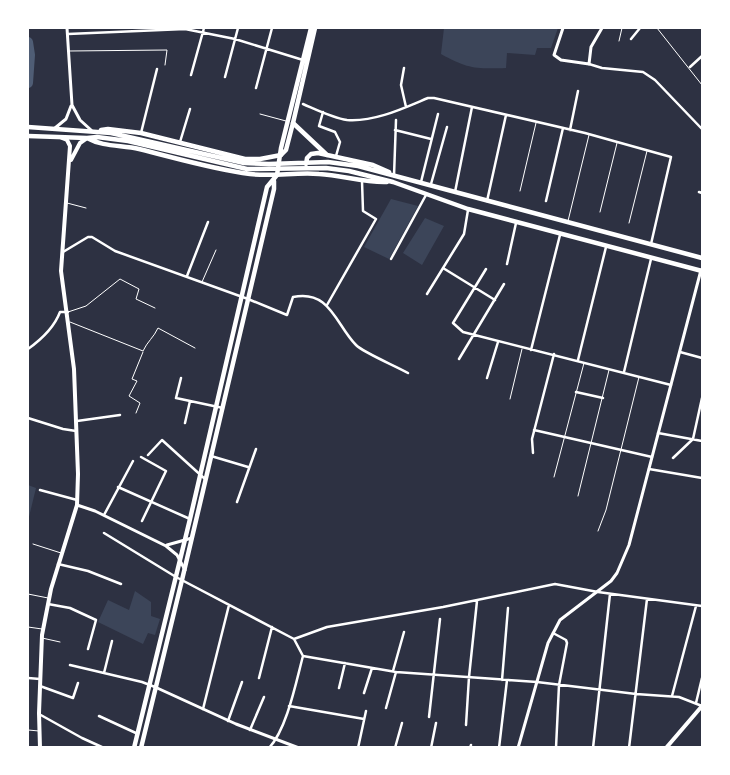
<svg xmlns="http://www.w3.org/2000/svg" width="730" height="775" viewBox="0 0 730 775" font-family="'Times New Roman',serif">
<style>
.green{fill:#3c4559}
.lines{fill:none;stroke-linecap:round;stroke-linejoin:round}
.river{stroke:#4f5d75;stroke-width:10}
.service{stroke:#fff;stroke-width:1}
.minor{stroke:#fff;stroke-width:2.5}
.tertiary{stroke:#fff;stroke-width:3}
.secondary{stroke:#fff;stroke-width:4}
.primary{stroke:#fff;stroke-width:4.5}
.trunk{stroke:#fff;stroke-width:4.5}
</style>
<rect width="100%" height="100%" fill="#2d3142"/>
<!-- green -->
<path class="green" d="M444 28H558L551 48H537L535 55 507 53 506 68C476 69 468 69 441 54Z
M391 199 418 206 389 259 364 247Z
M425 218 444 226 422 265 403 253Z
M28 485 36 488 28 521Z
M135 591 151 602V616L160 619 155 635 148 633 143 644 98 622 108 600 129 610Z"/>
<g class="lines">
<!-- river -->
<path class="river" d="M28 42 30 55 28 83"/>
<!-- service -->
<path class="service" d="M657 28 702 85
M619 41 622 28
M69 51 167 50 165 65
M260 114 286 121
M520 191 536 123
M67 203 86 208
M600 212 617 143
M568 221 589 135
M629 223 647 151
M202 282 216 250
M68 312 86 306 120 279 139 289 136 299 155 308
M70 322 143 351C147 342 154 337 158 328L195 348
M510 399 522 349
M136 413 140 403 129 396 137 381 132 379 143 352
M554 477 584 363
M578 496 609 370
M598 531 606 510 639 377
M33 544 61 553
M28 594 48 598
M28 627 42 629
M42 638 60 642
M28 730 39 731"/>
<!-- minor -->
<path class="minor" d="M68 34 185 29 235 39 303 60
M631 39 640 28
M589 64 602 68 643 72 655 80 702 129
M690 67 702 56
M404 68 401 85 406 107
M191 75 204 28
M225 77 238 28
M256 88 272 28
M303 104C317 110 333 118 347 120 375 122 404 108 428 98H434L585 133 671 157 651 244
M323 112 319 126 335 132 340 142 336 156
M395 130 431 139
M570 130 578 91
M141 133 157 69
M180 142 190 109
M394 176 396 120
M421 182 438 114
M431 184 447 127
M455 192 472 107
M699 192 702 193
M487 201 506 115
M546 201 563 128
M63 252 88 237H92L115 251 248 299 287 315 293 297C330 289 336 325 356 345 364 353 396 366 408 373
M391 259 426 195
M507 264 516 223
M443 268 495 300
M486 269 453 323 463 332 671 385
M187 276 208 222
M427 294 464 234 468 210
M327 305 376 219 363 211 362 181
M28 349C42 339 54 328 60 312H68
M531 350 560 235
M680 352 702 358
M459 359 504 284
M578 360 606 247
M624 372 651 259
M181 378 176 398 223 408
M487 378 498 342
M576 392 603 398
M28 418 63 429 76 431
M77 421 120 415
M185 423 190 401
M534 430 652 457
M658 433 702 441
M533 453 532 439 554 354
M148 455 162 440 205 479
M211 456 248 467
M141 457 166 471 142 521
M673 458 693 439 702 398
M649 469 702 478
M118 487 190 519
M40 490 77 500
M237 502 256 449
M104 515 133 461
M104 533 176 577 294 639
M58 564 88 571 121 584
M48 604 70 608 96 620 88 649
M553 633 566 640 567 643 559 685 556 748
M294 639 327 627 443 607 555 584 598 592 702 606
M303 656 396 672 537 682 636 694 679 697 702 706
M70 665 142 682 155 687
M393 671 404 632
M104 673 112 641
M28 678 40 679
M259 678 272 627
M502 680 508 608
M40 686 73 698 78 683
M339 688 345 663
M364 693 372 668
M672 696 696 606
M696 703 702 678
M289 706 364 719
M386 708 396 672
M203 709 229 605
M39 714 82 738 104 748
M99 716 138 734
M429 717 440 619
M228 721 242 682
M466 725 469 677 477 601
M250 730 264 697
M269 748C287 729 296 682 303 656L294 639
M358 748 366 711
M395 748 402 723
M431 748 436 723
M470 748 471 745
M499 748 507 680
M593 748 610 594
M629 748 647 599"/>
<!-- tertiary -->
<path class="tertiary" d="M67 28 72 105 80 120 91 130
M563 28 554 55 561 60 589 64 591 47 602 28
M55 128 66 119 71 106
M77 505 95 511 166 546 177 555 185 570
M167 545 192 538
M155 687 236 724 299 748
M518 748 548 643 560 620 611 581 617 573 629 545 701 270"/>
<!-- secondary -->
<path class="secondary" d="M71 160 80 143 87 138
M40 748 39 713 42 635 51 589 77 505 78 474 74 369 61 271 70 146 67 140 62 138
M666 748 702 706"/>
<!-- primary -->
<path class="primary" d="M281 155 286 150 293 123 315 28
M134 748 190 519 267 187 277 175 281 148 311 28
M141 748 182 580 274 189V181"/>
<!-- trunk -->
<path class="trunk" d="M293 123 327 155
M28 127 111 133 244 163 269 164 328 162 358 166 702 258
M101 130 108 129 141 133 245 159H260L281 155
M28 136 87 138 97 137 128 141 247 169 326 168 349 171 393 182 468 209 702 271
M87 138C103 147 122 145 139 149 176 158 212 169 250 174 273 177 296 172 319 174 342 175 364 183 387 182
M306 164 307 158 311 154 318 153 373 165 389 172"/>
</g>
<!-- border -->
<rect width="730" height="775" fill="none" stroke="#ffffff" stroke-width="58"/>
</svg>
